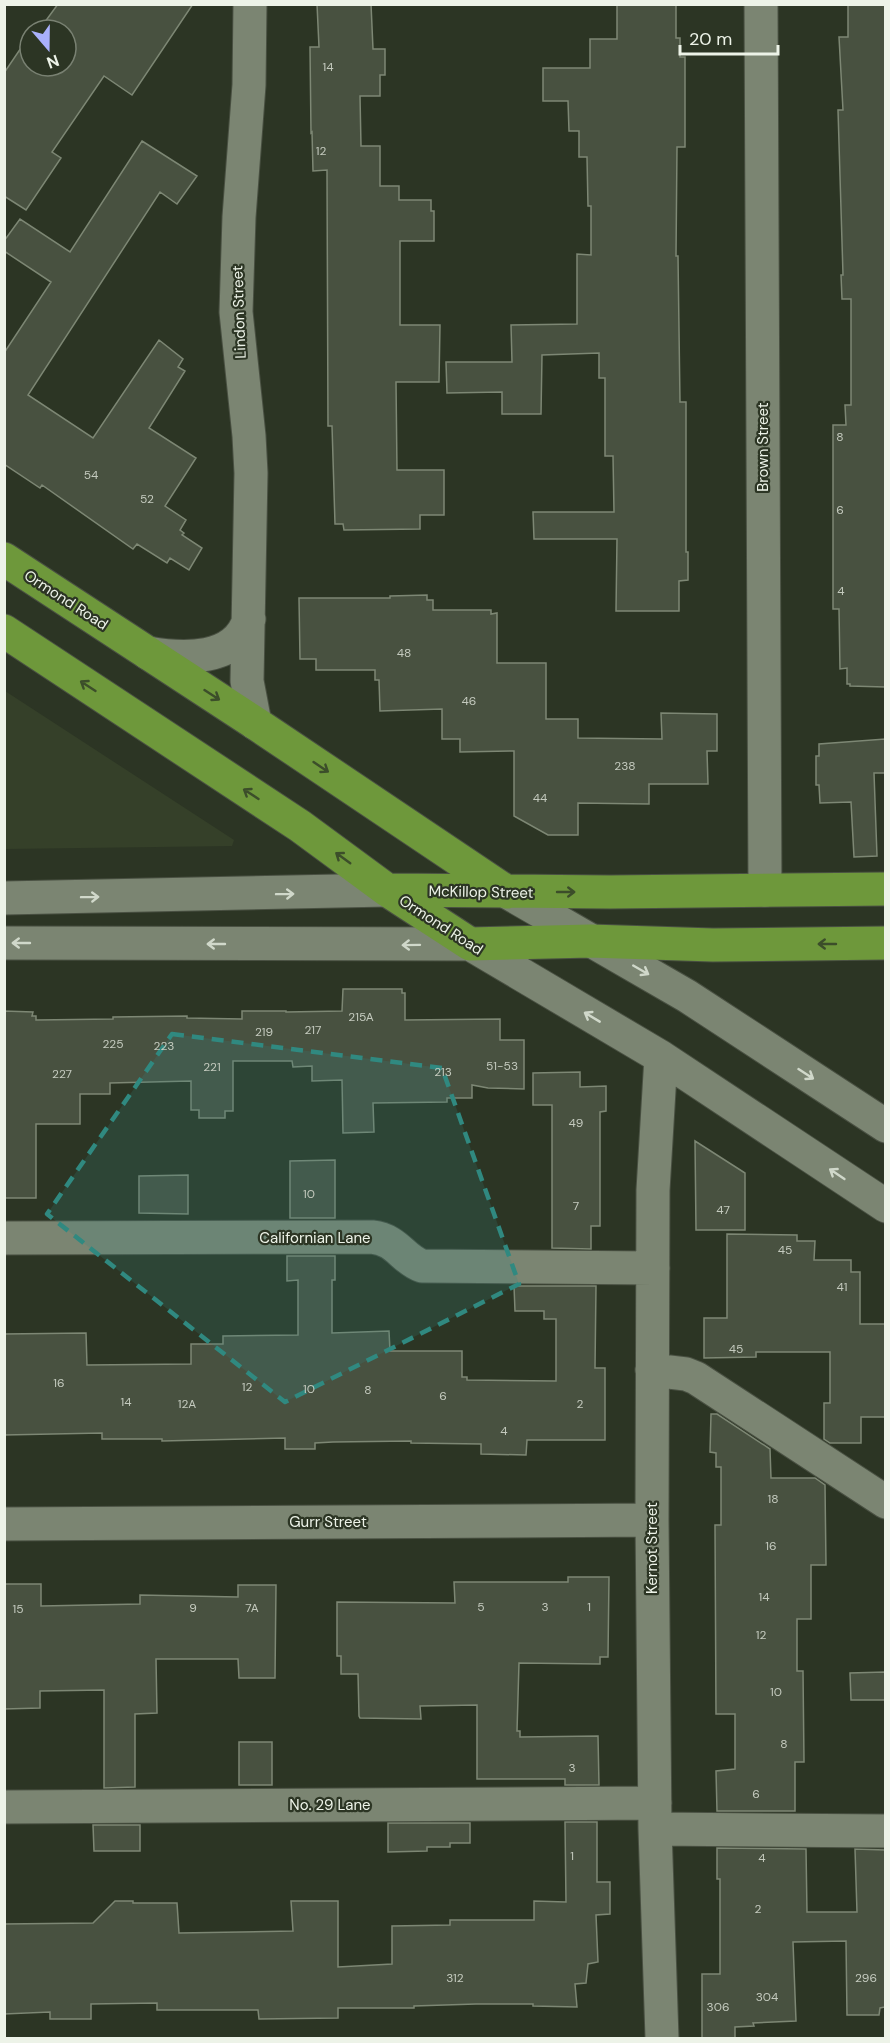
<svg xmlns="http://www.w3.org/2000/svg" width="890" height="2043" viewBox="0 0 890 2043" font-family="'DM Sans',sans-serif">
<style>
.built{fill:#354029}
.building{fill:#485140;stroke:#7d8774;stroke-width:1.5}
.lines{fill:none;stroke-linecap:round;stroke-linejoin:round}
.minor-casing{stroke:#495042;stroke-width:35}
.highway-casing{stroke:#495042;stroke-width:35}
.minor{stroke:#7b8572;stroke-width:33}
.highway{stroke:#6e983b;stroke-width:33}
.oneway{stroke:#3c4e2a}
.oneway2{stroke:#d0d8ca}
.marked{fill:#308980;fill-opacity:0.2;stroke:#308980;stroke-width:4.5;stroke-dasharray:12 8;stroke-linejoin:round}
.labels{text-anchor:middle;stroke-width:4.5;stroke-linejoin:round;paint-order:stroke}
.number-label{font-size:12px;fill:#c4cabe}
.street-label{font-size:15px;fill:#edf3e8;stroke:#2c3524}
</style>
<rect width="100%" height="100%" fill="#2c3524"/>
<!-- built -->
<path class="built" d="M5 691 234 840 232 846 5 849Z"/>
<!-- building -->
<path class="building" d="M58 4H193L132 95 104 76 52 152 61 158 26 210 4 196V73L27 39 30 41V66H66V30H39Z
M317 4H371L373 49H385V75H380V96H360L361 146H380V186H399V200H431V211H434V241H400V325H440L439 382H396L397 470H444V515H420V529L344 530 343 524H335L332 426H328L327 170 313 171 312 132 311 133 310 47H319Z
M617 4H676V38H680V57H685V147H677L676 256H678L680 402H686V552H688V580L679 581V611H616L617 539H534L533 512H614L613 456H605V378H599V353L542 355 541 414H502V392L447 393 446 362H512L511 325 577 324V254L591 255V206H588L587 157H579V131H569L568 101H543V68H590V39H617Z
M848 4H885V687L850 686V684H847V668L840 669 839 609H833V425H846L845 405H851V299H842L841 275H843L838 110H843L839 37H848Z
M142 141 197 176 177 204 160 192 28 395 93 438 159 340 183 359 178 367 185 371 149 428 196 458 165 506 186 520 180 530 184 533 182 535 202 548 189 570 170 558 167 563 137 544 133 549 42 485 40 488 4 464V353L51 282 4 251V241L20 219 70 252Z
M427 595V600H433V610H491V614L497 613V663H546V719H578V738L662 739 661 713 717 714V751H707L708 784H649V804L578 803V835H548L514 816V751L460 752V739H442V709L380 711 379 680H375V670H316V659H300L299 598H390V596Z
M885 739V773H874L877 856 854 857 851 802 820 803 819 785H816V756H819V744Z
M343 989H402V993H405V1020L500 1019V1040H524V1089L488 1088 472 1085V1098H447V1102L373 1103 374 1132 343 1133 342 1080 312 1081V1066L293 1067 292 1061H233V1111H225V1118H199V1110H191V1081L110 1083V1094H80V1124H36V1198H4V1011L33 1012 32 1016H36V1020L113 1019V1017L187 1016V1018L242 1019V1011H286V1012L342 1011Z
M580 1072V1087L606 1086V1111L600 1112V1226H591V1249L552 1248V1105H533V1073Z
M695 1141 745 1173V1230H696Z
M335 1160V1218H290V1161Z
M188 1175V1214L139 1213V1176Z
M727 1234 797 1235V1241H815L814 1260H851V1272H860V1324H885V1417H861V1443H830L824 1439V1403H830V1352H756V1357L704 1358V1318H727Z
M287 1256H335V1280H332V1333L389 1331 390 1351H462V1377H467V1380L556 1381V1319H544V1311H515L514 1286H596L595 1368H605V1440H527L526 1455 481 1454V1444L411 1443V1441L333 1442 315 1443V1449H285V1438L162 1441V1439H102V1433L4 1435V1334L86 1333 87 1365 191 1364V1344H223V1336L298 1335V1280L287 1281Z
M711 1414H717L770 1449 771 1478H815L825 1485 826 1565H811V1619H797V1671H803L804 1762H795V1811H717L716 1771 735 1769V1714H716L715 1525H721V1467H716V1453L710 1452Z
M568 1577H609L608 1657H600V1664L519 1663 517 1731H520V1737L598 1736 599 1785H565V1779H477V1705L420 1706 421 1719 360 1718 359 1716 358 1674H341V1656H337V1602L455 1603 454 1582H568Z
M4 1584H41V1606L140 1604V1595L238 1597V1585H276L275 1678H239L238 1659H156L157 1713 135 1714V1787L104 1788V1690L40 1691V1708L4 1709Z
M885 1672V1700H851L850 1673Z
M239 1742H272V1785H239Z
M565 1822H597V1882H610V1914L596 1915 598 1962 588 1964 586 1983 575 1984 577 2007 533 2006V2004H476L414 2006V2008H338V2018L259 2019 258 2010H157V2003L91 2004V2019H50V2012L4 2014V1924L93 1923 115 1901H133V1903H177L179 1933 293 1931 291 1901H338V1967L392 1964V1926L450 1925V1920H534V1901L566 1902Z
M388 1823H470V1843H450V1847H427V1851L388 1852Z
M93 1825H140V1851H94Z
M717 1848 806 1849 807 1912H857L855 1849 885 1850V2007L880 2008 879 2015H847L846 1941 793 1942 796 2021 753 2023 754 2026 735 2027V2038H702V1974H720V1879H717Z"/>
<g class="lines">
<defs>
<path id="minor" d="M250 4 249 85 239 217 236 312 249 436 251 473 247 681 255 723
M761 4 765 890
M148 653C182 659 237 662 249 619
M507 892 687 996 886 1126
M4 898 387 890
M4 943 470 944 661 1057 886 1206
M661 1057 653 1190 652 1520 655 1829 662 2038
M4 1238 372 1237C398 1240 402 1259 422 1266L653 1268
M652 1370 686 1374 696 1378 886 1502
M4 1524 652 1520
M4 1807 655 1803
M655 1829 886 1831"/>
<path id="highway" d="M4 559 255 723 507 892
M4 631 300 826 387 890 470 944 590 941 713 945 886 943
M387 890 610 892 886 889"/>
</defs>
<!-- minor casing -->
<use href="#minor" class="minor-casing"/>
<!-- highway casing -->
<use href="#highway" class="highway-casing"/>
<!-- minor -->
<use href="#minor" class="minor"/>
<!-- highway -->
<use href="#highway" class="highway"/>
</g>
<!-- one-way arrows -->
<defs><path id="oneway-shaft" d="M-6 0H5M1.5-3L5.5 0L1.5 3" fill="none" stroke-width="1.6" stroke-linecap="round" stroke-linejoin="round" transform="scale(1.5)"/></defs>
<g class="oneway">
<use href="#oneway-shaft" transform="translate(88 686) rotate(-147)"/>
<use href="#oneway-shaft" transform="translate(212 695) rotate(33)"/>
<use href="#oneway-shaft" transform="translate(321 767) rotate(34)"/>
<use href="#oneway-shaft" transform="translate(251 794) rotate(-147)"/>
<use href="#oneway-shaft" transform="translate(343 858) rotate(-144)"/>
<use href="#oneway-shaft" transform="translate(566 892)"/>
<use href="#oneway-shaft" transform="translate(827 944) rotate(180)"/>
</g>
<g class="oneway2">
<use href="#oneway-shaft" transform="translate(285 894) rotate(-1)"/>
<use href="#oneway-shaft" transform="translate(90 897) rotate(-1)"/>
<use href="#oneway-shaft" transform="translate(21 943) rotate(-180)"/>
<use href="#oneway-shaft" transform="translate(216 944) rotate(-180)"/>
<use href="#oneway-shaft" transform="translate(411 945) rotate(179)"/>
<use href="#oneway-shaft" transform="translate(641 970) rotate(30)"/>
<use href="#oneway-shaft" transform="translate(592 1017) rotate(-149)"/>
<use href="#oneway-shaft" transform="translate(806 1074) rotate(33)"/>
<use href="#oneway-shaft" transform="translate(837 1174) rotate(-146)"/>
</g>
<!-- marked area -->
<path class="marked" d="M172 1034 442 1068 519 1284 285 1402 47 1214Z"/>
<g class="labels">
<!-- number labels -->
<g class="number-label">
<text x="328" y="71">14</text>
<text x="321" y="155">12</text>
<text x="840" y="441">8</text>
<text x="91" y="479">54</text>
<text x="147" y="503">52</text>
<text x="840" y="514">6</text>
<text x="841" y="595">4</text>
<text x="404" y="657">48</text>
<text x="469" y="705">46</text>
<text x="625" y="770">238</text>
<text x="540" y="802">44</text>
<text x="361" y="1021">215A</text>
<text x="313" y="1034">217</text>
<text x="264" y="1036">219</text>
<text x="113" y="1048">225</text>
<text x="164" y="1050">223</text>
<text x="502" y="1070">51-53</text>
<text x="212" y="1071">221</text>
<text x="443" y="1076">213</text>
<text x="62" y="1078">227</text>
<text x="576" y="1127">49</text>
<text x="309" y="1198">10</text>
<text x="576" y="1210">7</text>
<text x="723" y="1214">47</text>
<text x="785" y="1254">45</text>
<text x="842" y="1291">41</text>
<text x="736" y="1353">45</text>
<text x="59" y="1387">16</text>
<text x="247" y="1391">12</text>
<text x="309" y="1393">10</text>
<text x="368" y="1394">8</text>
<text x="443" y="1400">6</text>
<text x="126" y="1406">14</text>
<text x="187" y="1408">12A</text>
<text x="580" y="1408">2</text>
<text x="504" y="1435">4</text>
<text x="773" y="1503">18</text>
<text x="771" y="1550">16</text>
<text x="764" y="1601">14</text>
<text x="481" y="1611">5</text>
<text x="545" y="1611">3</text>
<text x="589" y="1611">1</text>
<text x="193" y="1612">9</text>
<text x="252" y="1612">7A</text>
<text x="18" y="1613">15</text>
<text x="761" y="1639">12</text>
<text x="776" y="1696">10</text>
<text x="784" y="1748">8</text>
<text x="572" y="1772">3</text>
<text x="756" y="1798">6</text>
<text x="572" y="1860">1</text>
<text x="762" y="1862">4</text>
<text x="758" y="1913">2</text>
<text x="455" y="1982">312</text>
<text x="866" y="1982">296</text>
<text x="767" y="2001">304</text>
<text x="718" y="2011">306</text>
</g>
<!-- street labels -->
<g class="street-label">
<text transform="translate(239 312) rotate(-92)" y="5">Lindon Street</text>
<text transform="translate(763 447) rotate(-90)" y="5">Brown Street</text>
<text transform="translate(66 600) rotate(33)" y="5">Ormond Road</text>
<text transform="translate(481 892) rotate(1)" y="5">McKillop Street</text>
<text transform="translate(441 925) rotate(33)" y="5">Ormond Road</text>
<text x="315" y="1243">Californian Lane</text>
<text x="328" y="1527">Gurr Street</text>
<text transform="translate(652 1548) rotate(-90)" y="5">Kernot Street</text>
<text x="330" y="1810">No. 29 Lane</text>
</g>
</g>
<!-- border -->
<rect width="890" height="2043" fill="none" stroke="#edf3e8" stroke-width="12"/>
<!-- north arrow -->
<g transform="translate(48 48) rotate(160)"><circle r="28" fill="#2c3524" stroke="#798172" stroke-width="1.5"/>
<path d="M0-4.5L10 22L0 15L-10 22Z" fill="#a9b0fc"/>
<text y="-9" font-size="16" font-weight="bold" text-anchor="middle" fill="#edf3e8">N</text>
</g>
<!-- scale -->
<path d="M680 45v9h98v-9" fill="none" stroke="#edf3e8" stroke-width="3"/>
<text x="689" y="45" font-size="18" fill="#edf3e8" stroke="#2c3524" stroke-width="4.5" paint-order="stroke">20 m</text>
</svg>
